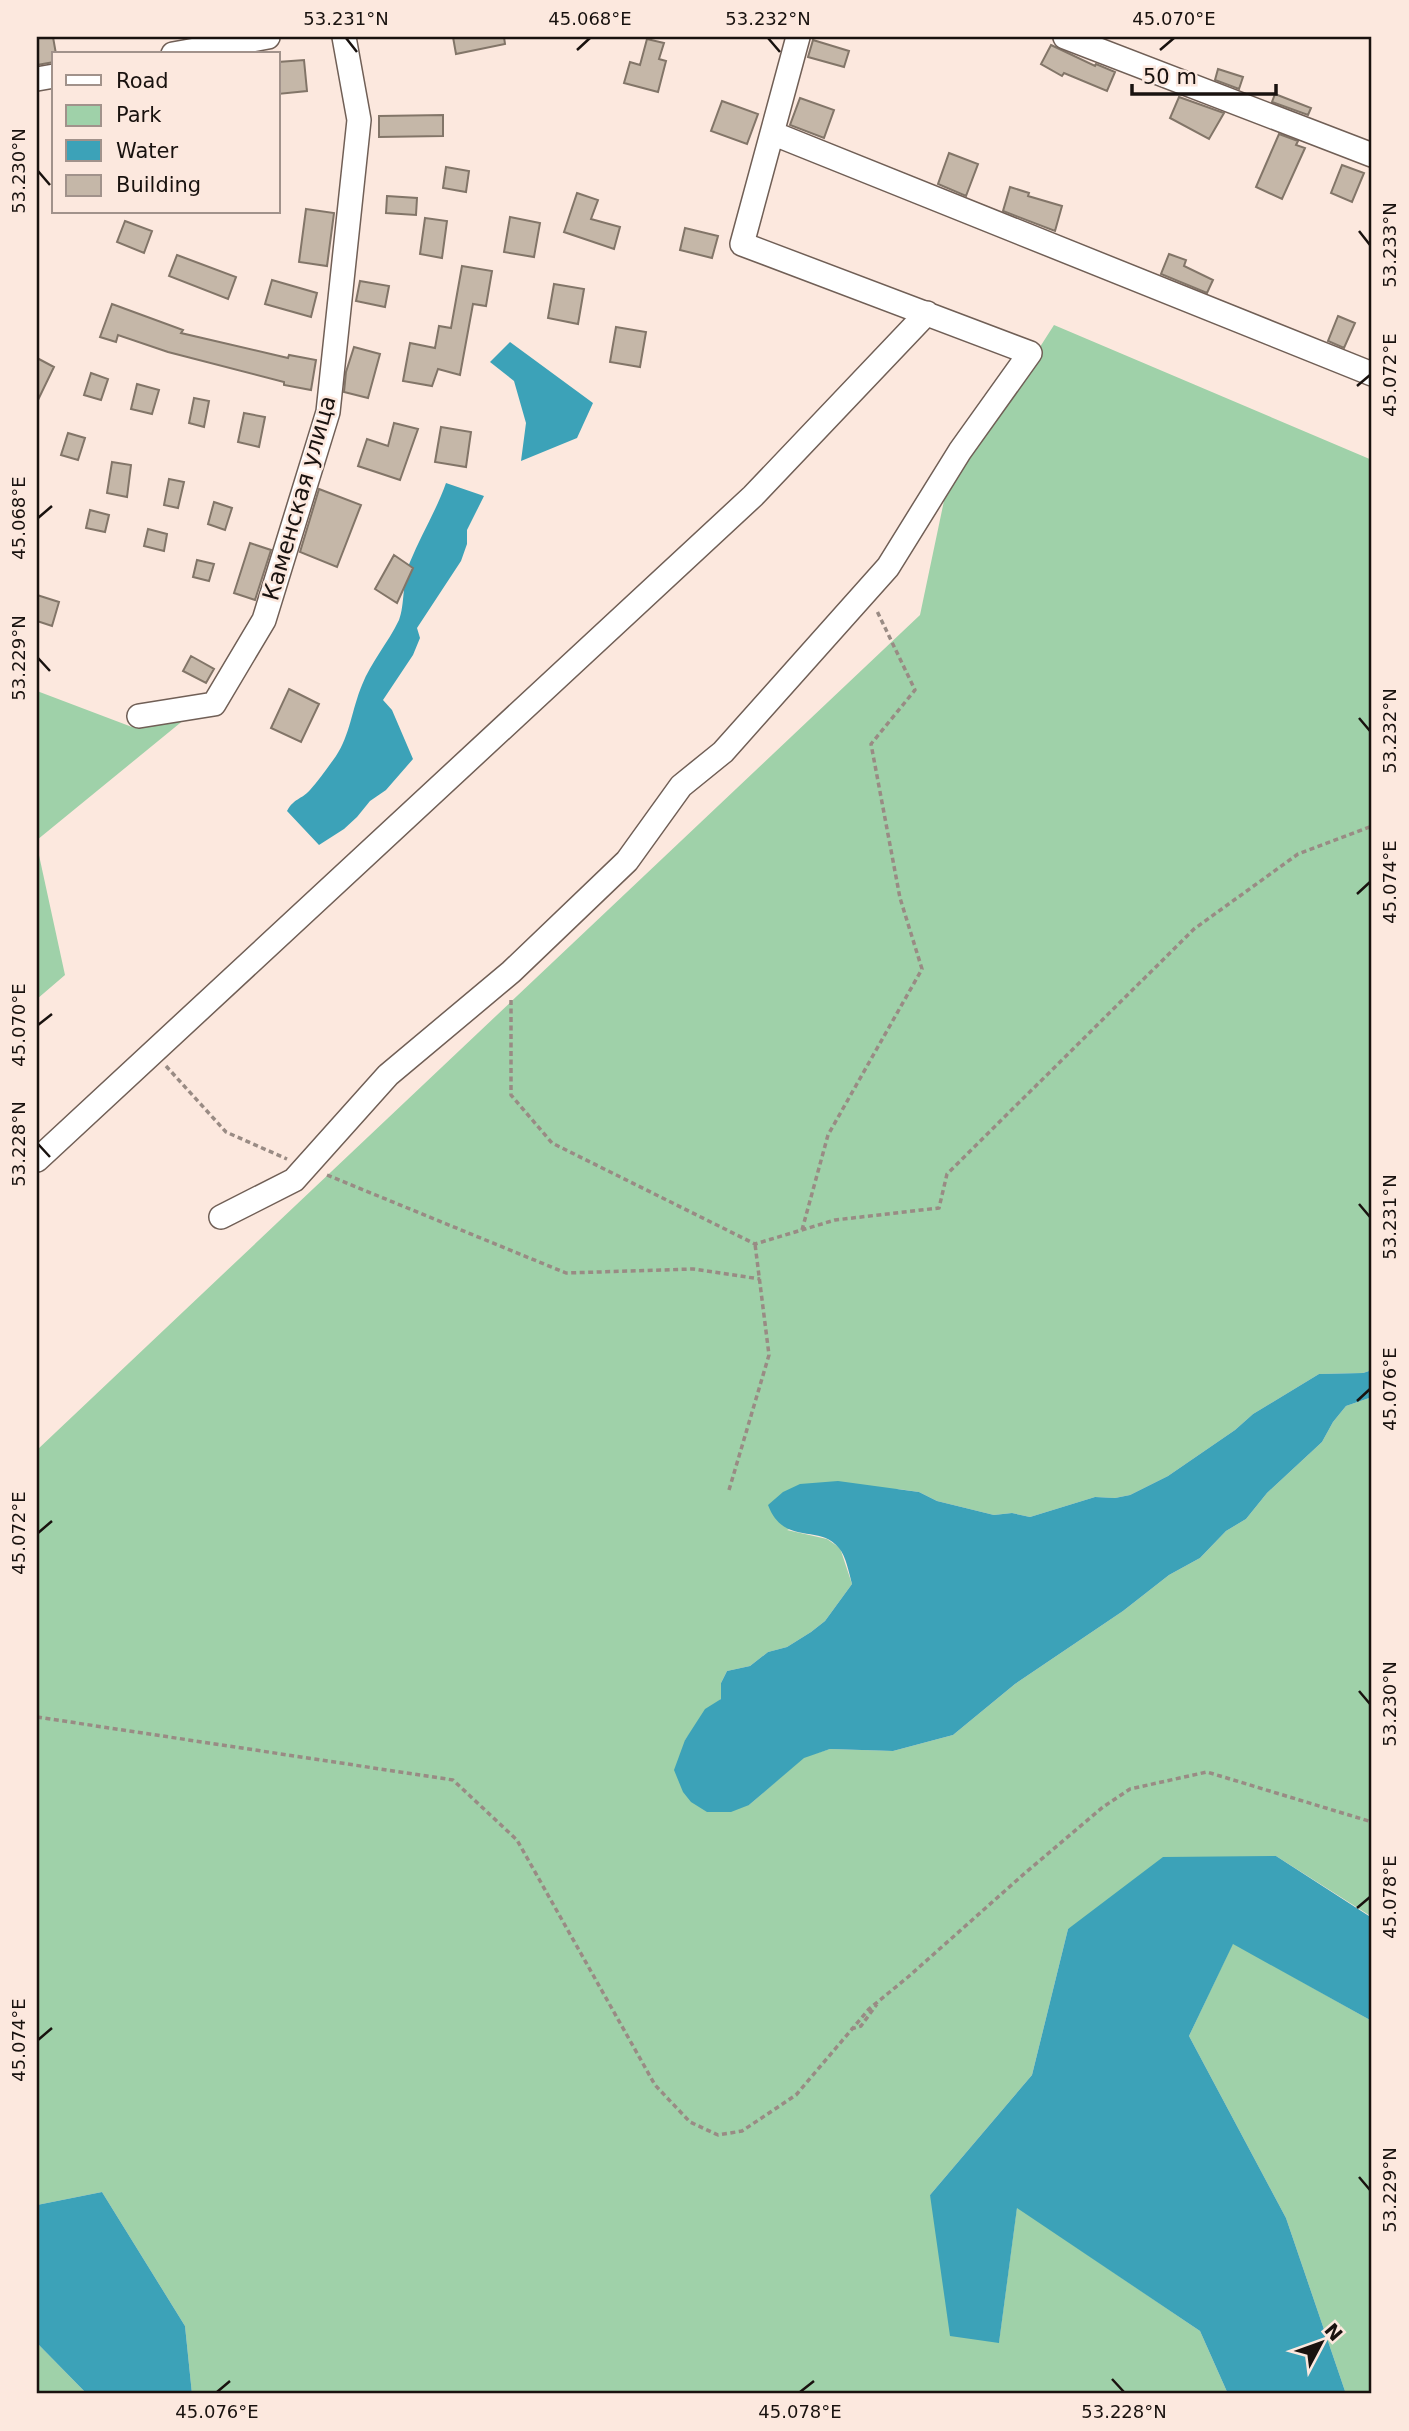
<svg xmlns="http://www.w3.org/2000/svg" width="1409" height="2431" viewBox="0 0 1409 2431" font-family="'DejaVu Sans',sans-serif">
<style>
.green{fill:#9fd1a9}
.water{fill:#3ca2b8}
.building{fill:#c5b7a8;stroke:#827568;stroke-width:2}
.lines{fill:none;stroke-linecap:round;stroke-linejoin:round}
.minor-casing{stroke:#705f56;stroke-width:26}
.path{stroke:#998b84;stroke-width:3.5;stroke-dasharray:5 3.5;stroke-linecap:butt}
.minor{stroke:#fff;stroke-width:23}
.ticks{fill:none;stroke:#19120f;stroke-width:2.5}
.labels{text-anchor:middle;stroke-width:5;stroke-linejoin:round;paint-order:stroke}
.street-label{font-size:23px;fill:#19120f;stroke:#fce8de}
.neatline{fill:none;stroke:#19120f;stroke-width:2.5}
.ticks-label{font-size:18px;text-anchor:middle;fill:#19120f}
</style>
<rect width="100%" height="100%" fill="#fce8de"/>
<!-- green -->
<path class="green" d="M1054 325 1372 460V1370L1363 1373 1319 1374 1253 1414 1235 1430 1168 1476 1130 1495 1115 1498 1095 1497 1030 1517 1012 1513 994 1515 937 1501 919 1492 898 1489 787 1530 827 1539 840 1548 852 1584 825 1621 811 1632 787 1647 768 1652 750 1666 727 1671 721 1683V1699L696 1725 685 1740 749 1805 804 1757 830 1749 893 1751 953 1735 1015 1684 1123 1611 1169 1575 1200 1558 1226 1531 1246 1519 1267 1493 1322 1442 1333 1422 1346 1406 1372 1397V1917L1276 1856 1068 1929 1032 2075 930 2195 999 2342 1017 2207 1200 2331 1228 2394H192L185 2326 102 2192 37 2205V1450L920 615 945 496Z
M37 691 132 727 185 719 37 840Z
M37 846 65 975 37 999Z
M1233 1943 1370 2020 1372 2025V2394H1346L1286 2218 1189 2036Z
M37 2343 87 2394H37Z"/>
<!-- water -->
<path class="water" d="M510 342 593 403 577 438 521 461 526 423 514 381 490 362Z
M446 483 484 496 467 530V544L461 561 417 628 420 638 413 655 383 700 392 710 413 759 386 790 370 801 357 817 344 829 319 845 287 811C294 798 301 800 310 790 319 780 328 767 336 756 350 735 352 709 362 685 371 662 388 643 399 620 405 605 402 581 410 562 421 535 436 511 446 483Z
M1372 1370V1397L1346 1406 1333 1422 1322 1442 1267 1493 1246 1519 1226 1531 1200 1558 1169 1575 1123 1611 1015 1684 953 1735 893 1751 830 1749 804 1758 749 1805 731 1812H707L691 1802 683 1792 674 1770 685 1740 705 1709 721 1699V1683L727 1671 750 1666 768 1652 787 1647 811 1632 825 1621 852 1584C849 1573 846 1556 839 1548 819 1523 784 1547 768 1505L783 1492 800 1484 838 1481 919 1492 937 1501 994 1515 1012 1513 1030 1517 1095 1497 1115 1498 1130 1495 1168 1476 1235 1430 1253 1414 1319 1374 1363 1373Z
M1276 1856 1372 1918V2025L1370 2020 1233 1944 1189 2036 1286 2218 1346 2394H1228L1200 2331 1017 2208 999 2343 950 2336 930 2195 1032 2075 1068 1929 1163 1857Z
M102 2192 185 2326 192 2394H87L37 2343V2205Z"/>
<!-- building -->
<path class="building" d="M37 37H53L56 54H54V62L37 65Z
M453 37H504L505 44 456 54Z
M647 39 664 43 659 59 666 61 658 92 624 83 630 62 640 65Z
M813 40 849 51 844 67 808 57Z
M1051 45 1095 66 1096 64 1115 72 1107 91 1064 73 1062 76 1041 64Z
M304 60 307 91 278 94V62Z
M1218 69 1243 77 1239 89 1215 80Z
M1275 94 1311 108 1308 115 1272 102Z
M1179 97 1224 113 1209 139 1170 118Z
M800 98 834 110 824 138 790 125Z
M722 101 758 114 747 144 711 131Z
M443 115V136L379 137V116Z
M1279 134 1298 141 1296 145 1305 148 1282 199 1256 187Z
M949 153 978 164 966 196 938 184Z
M1342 165 1364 173 1352 202 1331 193Z
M446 167 469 171 466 192 443 188Z
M1010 187 1029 193 1028 196 1062 206 1055 231 1003 211Z
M577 193 598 200 591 219 620 227 614 249 564 232Z
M387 196 417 198 416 215 386 213Z
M306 209 334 213 327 266 299 262Z
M510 217 540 223 534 257 504 252Z
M425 218 447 221 442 258 420 254Z
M125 221 152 231 144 253 117 242Z
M685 228 718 236 712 258 680 250Z
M1169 254 1186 260 1184 266 1213 280 1207 293 1161 274Z
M177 255 236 277 228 299 169 276Z
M462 266 492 271 486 306 473 304 460 375 438 369 432 386 403 381 410 343 435 348 439 326 451 328Z
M272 280 317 293 311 317 265 304Z
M360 281 389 286 385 307 356 301Z
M554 284 584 289 578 324 548 318Z
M112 304 183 330 181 333 288 358 289 355 316 360 311 390 284 385V382L168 352 118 335 116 342 100 337Z
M1338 316 1355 323 1344 348 1328 341Z
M616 327 646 332 640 367 610 362Z
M354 347 380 354 368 398 344 392 346 372Z
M37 358 54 367 37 402Z
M91 373 108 379 101 400 84 395Z
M137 384 159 390 152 414 131 409Z
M194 398 209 401 204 427 189 423Z
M244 413 265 417 259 447 238 442Z
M394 423 418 429 400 480 358 466 367 439 388 446Z
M441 427 471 432 466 467 435 462Z
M68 433 85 438 78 460 61 455Z
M112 462 131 465 127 497 107 493Z
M169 479 184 482 178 508 164 505Z
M319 489 361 505 337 567 300 552Z
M214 502 232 508 225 530 208 524Z
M90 510 109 515 105 532 86 528Z
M148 529 167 534 164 551 144 546Z
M250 543 271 550 255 600 234 593Z
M394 555 413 568 397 603 375 589Z
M197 560 214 564 209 581 193 577Z
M37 595 59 602 52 626 37 621Z
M191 656 214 669 206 683 183 671Z
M289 689 319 704 301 742 271 728Z"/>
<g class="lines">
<defs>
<path id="minor" d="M1065 37 1372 155
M173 54 268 37
M37 79 54 76
M772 133 1372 374
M139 716 214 704 264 620 328 412 359 120 344 37
M37 1160 753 496 927 313
M221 1217 294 1180 388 1075 511 972 627 861 681 786 723 752 888 567 960 451 1030 353 742 244 798 37"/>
</defs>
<!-- minor casing -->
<use href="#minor" class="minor-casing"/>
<!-- path -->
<path class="path" d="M511 1000V1095L552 1143 755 1244 835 1220 939 1208 947 1174 1194 929 1298 854 1372 826
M166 1066 226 1132 287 1159
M327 1175 566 1273 693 1269 760 1279
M802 1230 828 1135 922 969 900 898 871 744 915 690 876 609
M729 1490 769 1355 755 1244
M37 1717 453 1780 517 1840 655 2085 690 2122 718 2135 742 2131 796 2095 869 2009 908 1977 1025 1873 1103 1807 1130 1789 1207 1772 1372 1822
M851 2029 861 2026 877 2004"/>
<!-- minor -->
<use href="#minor" class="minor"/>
</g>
<!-- ticks -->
<path class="ticks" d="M346 38 357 52M768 38 780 52M577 50 590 38M1160 50 1174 38M38 171 50 185M1359 231 1370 245M1357 386 1370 375M38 518 52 506M38 658 50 671M1359 718 1370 731M1357 894 1370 882M38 1025 52 1014M38 1144 50 1157M1359 1204 1370 1217M1357 1401 1370 1389M38 1533 52 1521M1359 1691 1370 1704M1357 1908 1370 1897M38 2040 52 2028M1359 2177 1370 2190M1112 2379 1124 2392M217 2392 230 2381M800 2392 814 2381"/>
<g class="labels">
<!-- street labels -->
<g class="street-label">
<text transform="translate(299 498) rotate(-74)" y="8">Каменская улица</text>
</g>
</g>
<!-- border -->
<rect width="1409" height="2431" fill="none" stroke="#fce8de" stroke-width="77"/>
<!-- legend -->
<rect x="52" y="52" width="228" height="161" fill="#fce8de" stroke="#a1928b" stroke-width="2"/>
<rect x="66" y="75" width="35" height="10" fill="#ffffff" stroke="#a1928b" stroke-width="2"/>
<text x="116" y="88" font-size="21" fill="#19120f">Road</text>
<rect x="66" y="105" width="35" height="21" fill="#9fd1a9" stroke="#a1928b" stroke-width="2"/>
<text x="116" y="122" font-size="21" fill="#19120f">Park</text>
<rect x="66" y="140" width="35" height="21" fill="#3ca2b8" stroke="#a1928b" stroke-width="2"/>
<text x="116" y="158" font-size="21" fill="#19120f">Water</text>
<rect x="66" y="175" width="35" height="21" fill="#c5b7a8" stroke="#a1928b" stroke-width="2"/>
<text x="116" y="192" font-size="21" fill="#19120f">Building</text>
<!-- north arrow -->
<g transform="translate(1321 2343) rotate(49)" stroke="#fce8de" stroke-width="5" paint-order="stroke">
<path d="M0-5L12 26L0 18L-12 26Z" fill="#19120f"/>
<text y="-10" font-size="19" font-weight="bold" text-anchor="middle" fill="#19120f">N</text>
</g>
<!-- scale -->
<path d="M1132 84v10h144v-10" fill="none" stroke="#19120f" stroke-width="3.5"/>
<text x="1143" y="84" font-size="21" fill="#19120f" stroke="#fce8de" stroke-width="5" paint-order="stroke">50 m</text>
<rect x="38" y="38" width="1332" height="2354" class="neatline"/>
<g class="ticks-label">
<text x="346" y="25">53.231°N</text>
<text x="590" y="25">45.068°E</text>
<text x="768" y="25">53.232°N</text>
<text x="1174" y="25">45.070°E</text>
<text transform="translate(19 171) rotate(-90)" y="6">53.230°N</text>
<text transform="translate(1390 245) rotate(-90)" y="6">53.233°N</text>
<text transform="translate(1390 375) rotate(-90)" y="6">45.072°E</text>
<text transform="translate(19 518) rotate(-90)" y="6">45.068°E</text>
<text transform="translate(19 658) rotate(-90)" y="6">53.229°N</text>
<text transform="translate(1390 731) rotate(-90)" y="6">53.232°N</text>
<text transform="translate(1390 882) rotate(-90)" y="6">45.074°E</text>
<text transform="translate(19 1025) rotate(-90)" y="6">45.070°E</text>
<text transform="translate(19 1144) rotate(-90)" y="6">53.228°N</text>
<text transform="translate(1390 1217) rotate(-90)" y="6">53.231°N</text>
<text transform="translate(1390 1389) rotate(-90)" y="6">45.076°E</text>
<text transform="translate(19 1533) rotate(-90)" y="6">45.072°E</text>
<text transform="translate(1390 1704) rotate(-90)" y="6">53.230°N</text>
<text transform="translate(1390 1897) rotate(-90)" y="6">45.078°E</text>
<text transform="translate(19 2040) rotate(-90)" y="6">45.074°E</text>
<text transform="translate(1390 2190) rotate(-90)" y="6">53.229°N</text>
<text x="217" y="2418">45.076°E</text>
<text x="800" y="2418">45.078°E</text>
<text x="1124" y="2418">53.228°N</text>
</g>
</svg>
